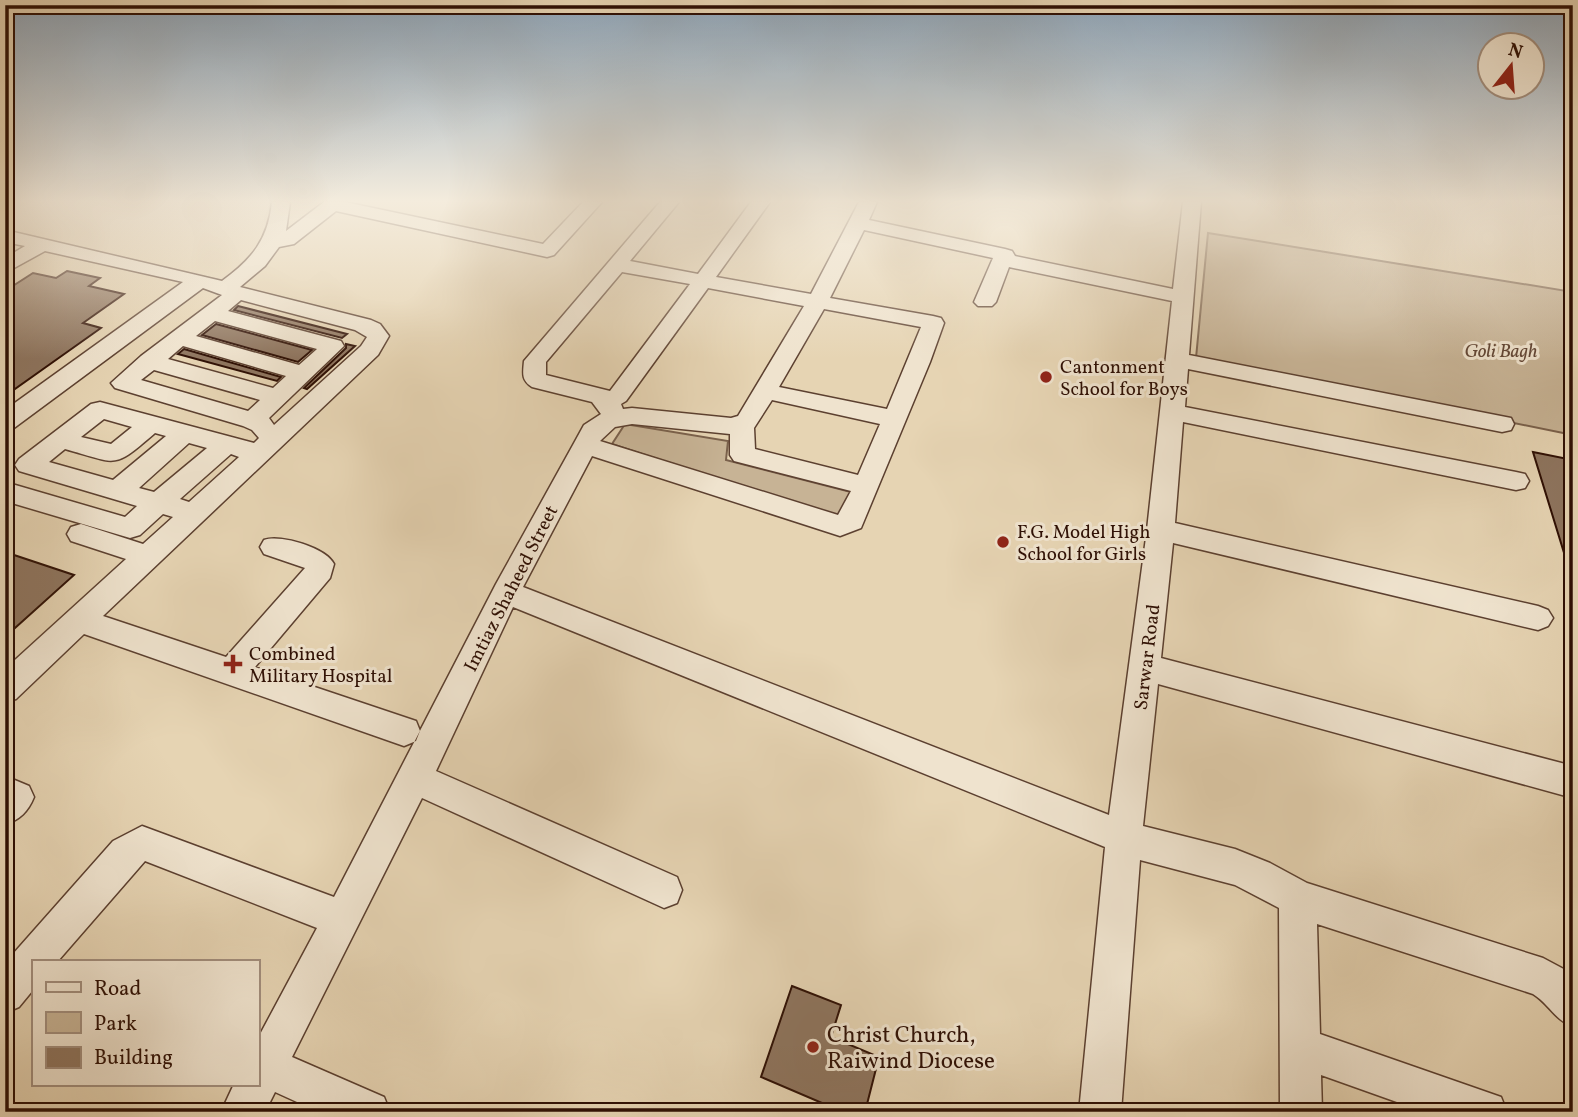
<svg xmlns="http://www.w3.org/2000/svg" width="1578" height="1117" viewBox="0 0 1578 1117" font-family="Vollkorn,serif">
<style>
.green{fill:#c7b395;stroke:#7a614c;stroke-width:2}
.building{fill:#8e755f;stroke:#2e0f04;stroke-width:2}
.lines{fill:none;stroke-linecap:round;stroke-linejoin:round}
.minor-casing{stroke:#5c4030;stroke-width:3}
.minor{fill:#efe3ce;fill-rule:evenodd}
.poi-dot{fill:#8f2418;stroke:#efe3ce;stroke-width:2.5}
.labels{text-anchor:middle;stroke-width:6;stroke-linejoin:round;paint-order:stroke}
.park-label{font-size:19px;font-style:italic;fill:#644837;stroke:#efe3ce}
.poi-label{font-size:19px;fill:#2e0f04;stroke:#efe3ce;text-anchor:start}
.street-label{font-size:19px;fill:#2e0f04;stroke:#efe3ce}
.near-poi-label{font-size:23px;fill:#2e0f04;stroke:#efe3ce;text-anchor:start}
</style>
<rect width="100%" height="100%" fill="#e6d4b3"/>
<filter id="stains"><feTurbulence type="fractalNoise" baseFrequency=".00286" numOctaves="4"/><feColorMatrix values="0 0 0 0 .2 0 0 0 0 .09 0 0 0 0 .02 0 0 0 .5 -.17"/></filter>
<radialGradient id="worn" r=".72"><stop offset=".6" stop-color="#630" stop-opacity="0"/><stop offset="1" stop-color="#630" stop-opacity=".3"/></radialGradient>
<!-- green -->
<path class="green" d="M1208 233 1573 292V435L1196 358Z
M625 424 728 441 726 460 851 492 839 519 612 444Z"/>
<!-- building -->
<path class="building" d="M67 271 100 278 89 286 124 294 83 323 101 328 5 396V291L33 273 56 278Z
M238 306 347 334 342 338 234 310Z
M216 324 312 350 298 362 202 335Z
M346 344 355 346 307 389 304 388 346 348Z
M184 349 281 377 277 381 178 354Z
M1533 452 1573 460V568L1569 569Z
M5 552 74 575 5 637Z
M792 986 841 1005 831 1037 879 1057 865 1112H843L761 1077Z"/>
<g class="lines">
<defs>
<path id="minor" d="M272 202H290L286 231 324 202H345L543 244 583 202H602L554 255 547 257 336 211 294 244 279 247 265 266 240 287 371 320 380 324 389 336 378 355 103 616 226 657 305 568 264 554 260 547 264 540C281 534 326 548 334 564L330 578 255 667 416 721 420 731 416 741 404 746 84 634 16 699 5 702V669L126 559 71 541 67 534 71 527 81 524 143 544 173 517 163 514 140 535 130 538 5 501V482L125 517 137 506 19 471 15 465 19 459 91 404 100 402 254 443 259 438 252 430 243 426 115 388 111 383 141 356 222 295 203 288 14 428 5 430V410L183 282 45 251 5 273V258L25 246 5 242V230L222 281C252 259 268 240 272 202ZM241 300 355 330 367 337 361 346 274 425 269 418 344 346 341 341 228 311ZM215 321 317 349 299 365 196 336ZM183 346 286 376 273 388 168 359ZM154 370 260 400 248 411 141 380ZM104 419 132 427 111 444 81 437ZM155 433 166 436 113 480 49 462 65 449C119 464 112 470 155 433ZM189 443 207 448 154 492 139 488ZM231 454 239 457 189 502 180 499Z
M660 202H679L630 261 698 274 751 202H770L716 277 811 294 859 202H877L869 220 1005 249 1012 251 1015 256 1173 289 1183 202H1201L1189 355 1511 418 1514 424 1511 430 1502 432 1188 369 1185 407 1516 472 1525 474 1529 481 1525 488 1516 490 1183 422 1175 523 1538 606 1548 610 1553 618 1548 626 1538 630 1173 543 1161 658 1573 766V798L1158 684 1143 826 1235 849 1270 863 1307 883 1543 958 1573 974V1027C1555 1020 1549 1004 1533 994L1317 924 1320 1034 1501 1097 1507 1112H1425L1321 1075 1322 1112H1280L1279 908 1235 885 1140 860 1121 1112H1079L1105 847 513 607 436 771 677 877 682 890 677 903 664 908 422 798 292 1057 384 1097 390 1112H319L275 1092 265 1112H221L234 1084H257V1040L317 928 145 861 58 961H33V990L19 1007 5 1013V963L113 841 142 826 334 897 496 584 573 445 584 425 601 414 592 402 532 387C521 380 523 373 524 361ZM864 230 993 258 974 302 978 306H992L996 302 1009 267 1172 301 1147 530 1109 815 523 587 592 456 840 536 861 528 930 362 944 323 941 318 933 316 830 298ZM622 272 690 284 610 391 546 375V362ZM708 288 804 306 738 416 731 418 632 408 623 409 621 404 626 401ZM824 309 921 327 887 409 779 387ZM772 400 880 424 858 475 755 449 754 428ZM632 424 730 434V455L734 461 851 491 838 515 600 441 615 427Z
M5 776 29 786 34 797C28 812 20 819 5 825Z"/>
</defs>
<!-- minor casing -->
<use href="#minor" class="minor-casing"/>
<!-- minor -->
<use href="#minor" class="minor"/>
</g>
<!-- sky -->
<linearGradient id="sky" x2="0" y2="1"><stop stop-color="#8ea6bb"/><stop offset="0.56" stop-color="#f4ecdd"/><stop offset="1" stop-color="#f4ecdd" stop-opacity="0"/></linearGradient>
<rect width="1578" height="359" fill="url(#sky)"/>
<!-- markers -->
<g class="poi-dot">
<circle cx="1046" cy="377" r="7"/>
<circle cx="1003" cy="542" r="7"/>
<path d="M229.5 653.5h7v7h7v7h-7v7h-7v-7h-7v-7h7z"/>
<circle cx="813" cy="1047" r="7"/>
</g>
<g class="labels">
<!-- park labels -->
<g class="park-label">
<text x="1501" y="357">Goli Bagh</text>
</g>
<!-- poi labels -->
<g class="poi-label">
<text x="1060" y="373">Cantonment<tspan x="1060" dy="22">School for Boys</tspan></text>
<text x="1017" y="538">F.G. Model High<tspan x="1017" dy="22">School for Girls</tspan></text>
<text x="249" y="660">Combined<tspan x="249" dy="22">Military Hospital</tspan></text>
</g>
<!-- street labels -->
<g class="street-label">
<text transform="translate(510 588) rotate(-63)" y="7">Imtiaz Shaheed Street</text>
<text transform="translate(1146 657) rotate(-83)" y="7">Sarwar Road</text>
</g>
<!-- near-poi labels -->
<g class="near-poi-label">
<text x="827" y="1042">Christ Church,<tspan x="827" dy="26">Raiwind Diocese</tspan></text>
</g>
</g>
<!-- margin -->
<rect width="1578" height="1117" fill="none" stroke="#e6d4b3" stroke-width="28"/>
<rect x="7" y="7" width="1564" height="1103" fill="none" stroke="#2e0f04" stroke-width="3.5"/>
<rect x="14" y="14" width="1550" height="1089" fill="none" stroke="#2e0f04" stroke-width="2"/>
<!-- legend -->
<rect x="32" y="960" width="228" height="126" fill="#efe3ce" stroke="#a28e7d" stroke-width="2"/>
<rect x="46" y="982" width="35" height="10" fill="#efe3ce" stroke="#a28e7d" stroke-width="2"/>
<text x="94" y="995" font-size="21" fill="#2e0f04">Road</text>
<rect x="46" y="1012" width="35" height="21" fill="#c7b395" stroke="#a28e7d" stroke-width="2"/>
<text x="94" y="1030" font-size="21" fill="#2e0f04">Park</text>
<rect x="46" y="1047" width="35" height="21" fill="#8e755f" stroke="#a28e7d" stroke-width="2"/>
<text x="94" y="1064" font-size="21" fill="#2e0f04">Building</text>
<!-- north arrow -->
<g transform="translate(1511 66) rotate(17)"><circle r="33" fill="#efe3ce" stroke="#a28e7d" stroke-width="2"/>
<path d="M0-5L12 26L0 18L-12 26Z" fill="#8f2418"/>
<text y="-10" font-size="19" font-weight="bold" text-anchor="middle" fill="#2e0f04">N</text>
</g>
<rect width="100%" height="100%" filter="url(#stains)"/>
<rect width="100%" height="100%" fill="url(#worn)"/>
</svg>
